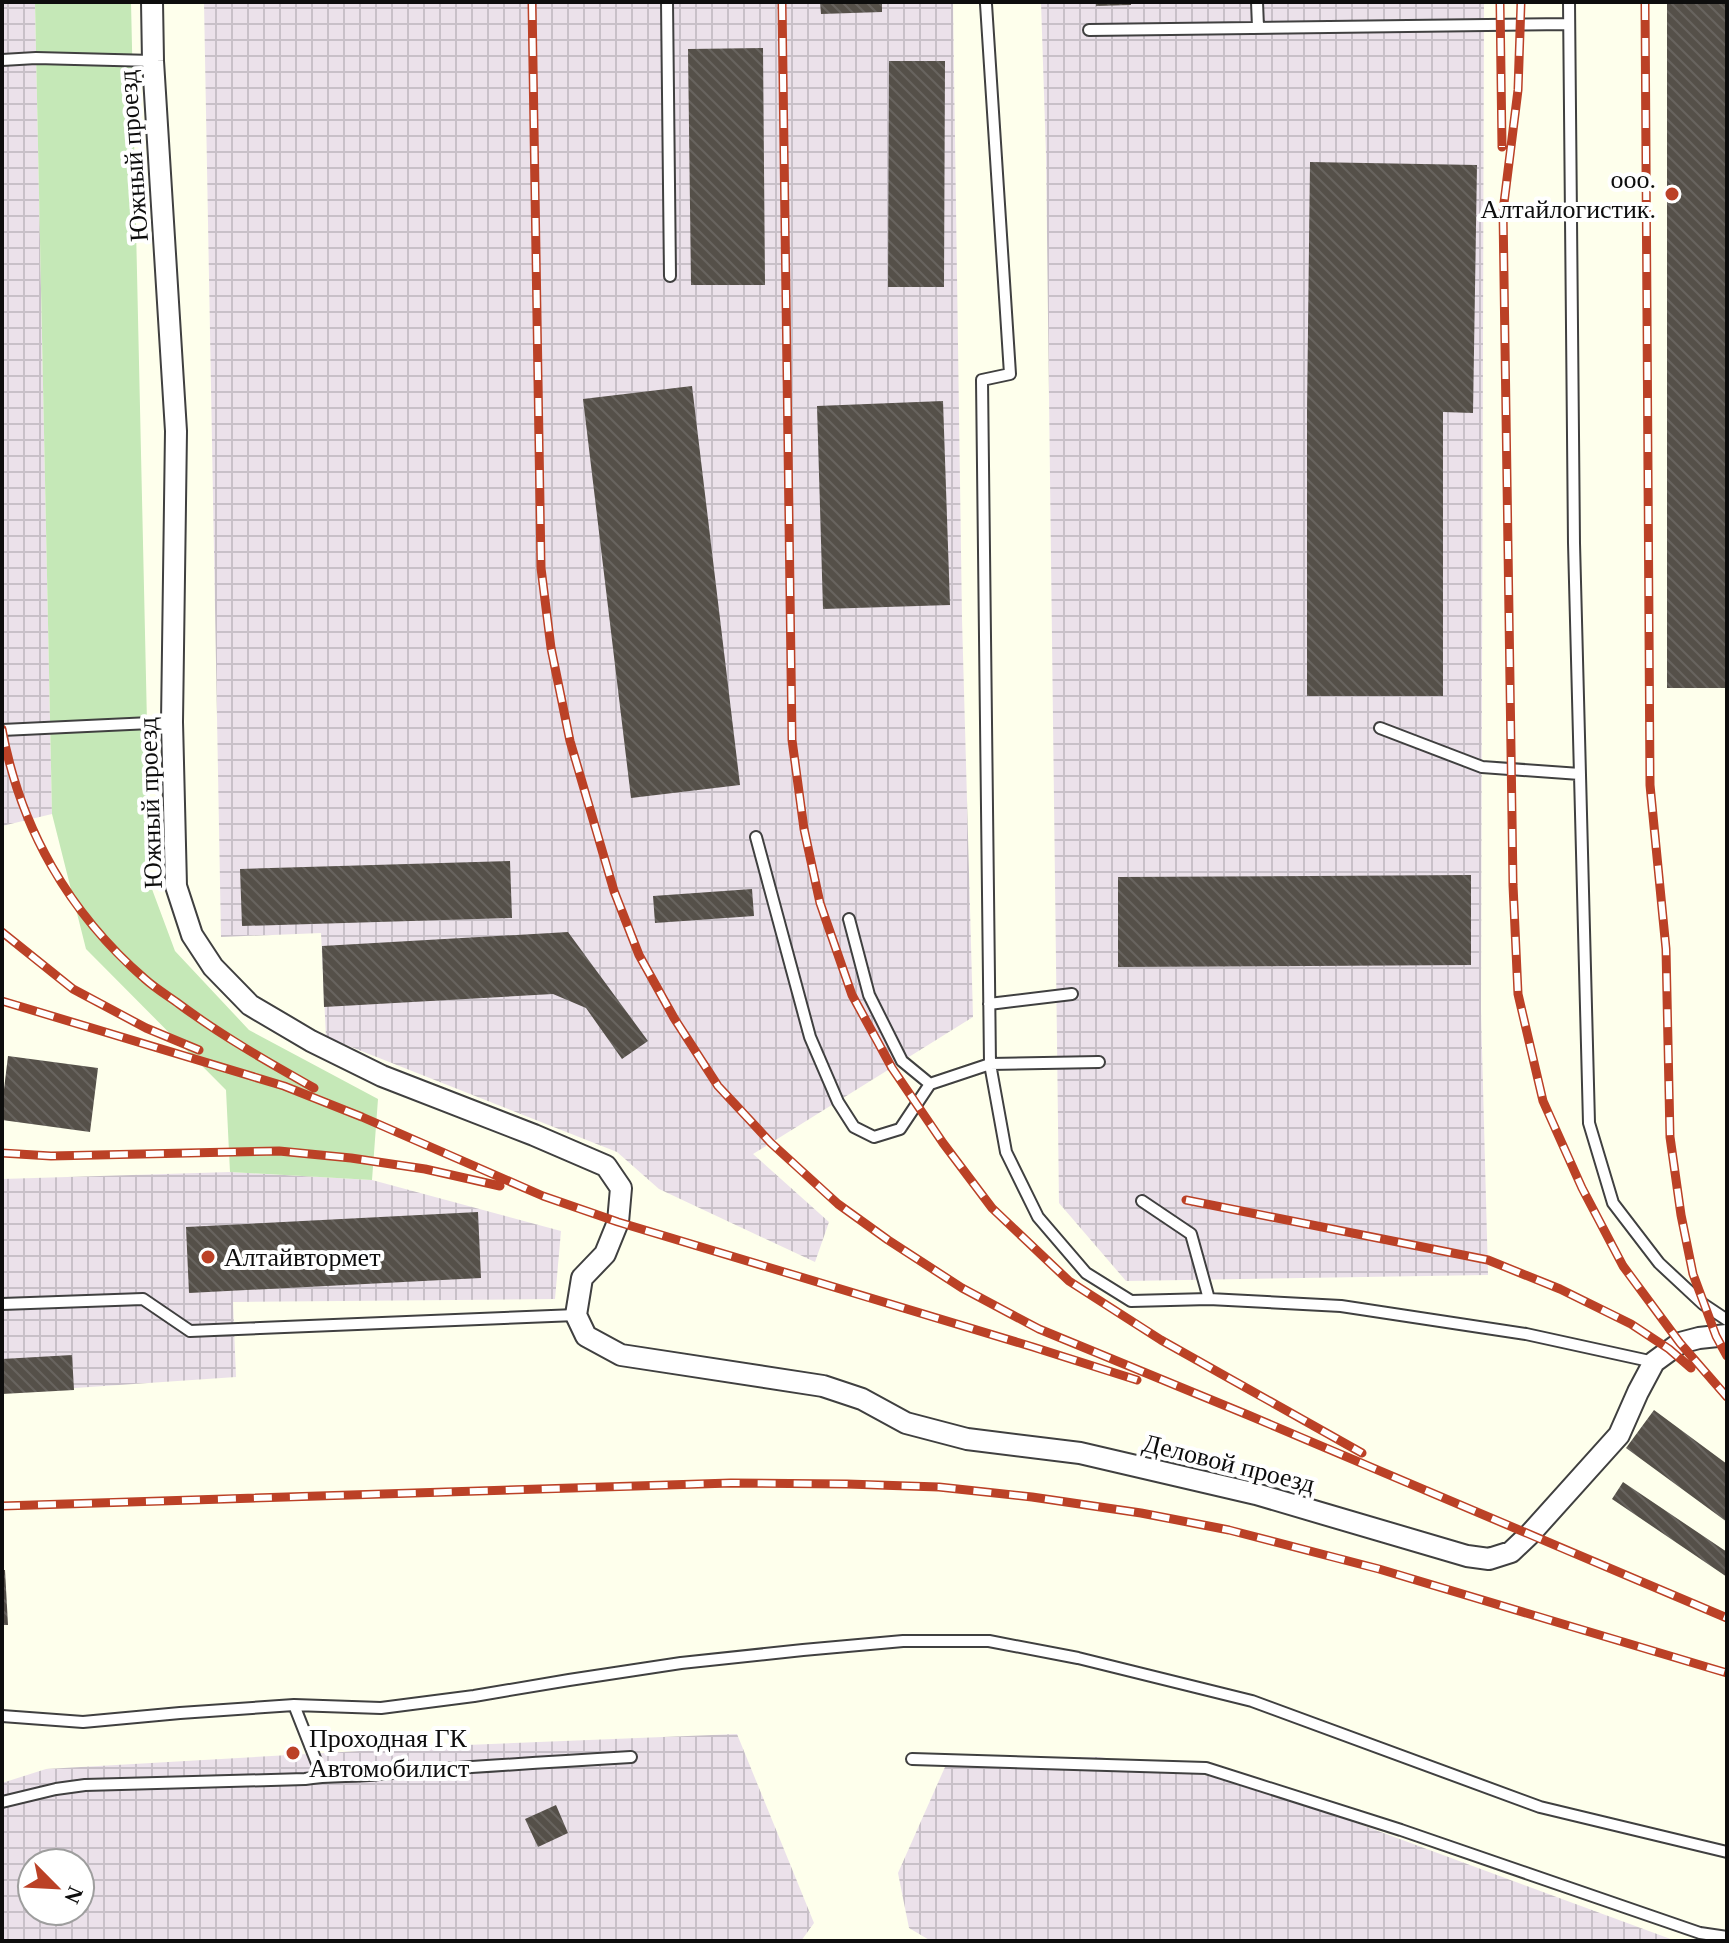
<svg xmlns="http://www.w3.org/2000/svg" width="1729" height="1943" viewBox="0 0 1729 1943" font-family="'Times New Roman',serif">
<style>
.industrial{fill:url(#industrial-grid);fill-rule:evenodd}
.grass{fill:#c5e8b7}
.building{fill:url(#building-back-hatch)}
.lines{fill:none;stroke-linecap:round;stroke-linejoin:round}
.lane-casing{stroke:#404040;stroke-width:14}
.street-casing{stroke:#404040;stroke-width:24}
.lane{stroke:#fff;stroke-width:10}
.street{stroke:#fff;stroke-width:20}
.rail-casing{stroke:#bb4126;stroke-width:9}
.rail{stroke:#fff;stroke-width:6;stroke-dasharray:18;stroke-linecap:butt}
.poi-dot{fill:#bb4126;stroke:#fff;stroke-width:3}
.labels{text-anchor:middle;stroke-width:8;stroke-linejoin:round;paint-order:stroke}
.street-label{font-size:26px;fill:#0d0d0d;stroke:#fff}
.poi-label{font-size:26px;fill:#0d0d0d;stroke:#fff;text-anchor:start}
</style>
<defs>
<pattern id="industrial-grid" width="8" height="8" patternUnits="userSpaceOnUse" patternTransform="scale(2)"><rect width="8" height="8" fill="#ebe1ea"/><path d="M0 4h8M4 0v8" fill="none" stroke="#c8c0c8"/></pattern>
<pattern id="building-back-hatch" width="6" height="6" patternUnits="userSpaceOnUse" patternTransform="scale(2)"><rect width="6" height="6" fill="#555049"/><path d="M-1 5l2 2M0 0l6 6M5-1l2 2" fill="none" stroke="#68645f"/></pattern>
</defs>
<rect width="100%" height="100%" fill="#feffec"/>
<!-- industrial -->
<path class="industrial" d="M2 2H35L52 814 2 826Z
M204 2H953L962 619 973 1017 753 1154 829 1222 815 1262 659 1189 617 1152 326 1037 321 933 221 937Z
M1041 2H1484L1481 1011 1488 1275 1126 1281 1059 1203 1046 155Z
M230 1172 372 1180 561 1231 555 1299 233 1302 236 1377 2 1393V1179Z
M737 1734 814 1923 801 1941H2V1783L46 1769 466 1745ZM32 1863H80V1911H32Z
M1100 1757 1248 1783 1676 1941H931L909 1928 898 1873 949 1758Z"/>
<!-- grass -->
<path class="grass" d="M35 2H131L147 723 146 873 175 951 249 1030 378 1099 372 1180 230 1172 226 1090 86 949 52 814Z"/>
<!-- building -->
<path class="building" d="M820 2H882V12L821 14Z
M1096 2H1131V5L1096 6Z
M1667 2H1727V688H1667Z
M763 48 765 285H691L688 49Z
M889 61H945L944 287H888Z
M1310 162 1477 165 1473 413 1443 412V696H1307V412Z
M692 386 740 785 631 798 583 399Z
M943 401 950 605 823 609 817 406Z
M510 861 512 918 242 926 240 869Z
M1471 875V965L1118 967V877Z
M752 889 754 916 655 923 653 896Z
M568 932 648 1041 622 1059 586 1008 553 994 324 1007 322 946Z
M8 1056 98 1068 90 1132 2 1120V1106Z
M478 1212 481 1278 189 1293 186 1227Z
M72 1355 74 1390 2 1394V1359Z
M1654 1410 1727 1464V1522L1626 1448Z
M1623 1482 1727 1552V1577L1612 1499Z
M2 1570H5L8 1625H2Z
M298 1746 299 1760 288 1761 287 1747Z
M556 1805 568 1833 538 1847 525 1819Z"/>
<g class="lines">
<defs>
<path id="lane" d="M667 2 670 276
M1257 2 1258 27
M1569 2 1574 543 1589 1123 1613 1203 1659 1263 1703 1304 1727 1320
M986 4 1010 374 982 380 990 1064 1006 1152 1038 1217 1086 1273 1131 1301 1209 1299 1341 1306 1526 1334 1654 1362
M1089 30 1569 24
M2 60 36 58 153 61
M1380 728 1482 767 1580 774
M2 730 172 722
M756 837 810 1037 838 1102 854 1127 874 1137 900 1129 930 1084 990 1064 1099 1062
M849 919 869 995 902 1061 930 1084
M989 1004 1072 994
M1142 1201 1191 1234 1209 1299
M2 1304 143 1299 190 1331 576 1315
M2 1716 83 1722 180 1713 294 1705
M912 1759 1206 1768 1401 1830 1700 1933 1727 1937
M322 1776 294 1705 381 1708 474 1696 569 1680 681 1663 803 1650 903 1641H989L1078 1658 1252 1701 1540 1807 1727 1852
M2 1802 56 1789 85 1785 305 1779C330 1775 354 1777 379 1774 463 1767 547 1762 631 1757"/>
<path id="street" d="M152 2 153 61 176 431 172 722 176 886 192 935 213 967 250 1005 311 1041 382 1076 534 1135 606 1166 621 1188 618 1222 605 1254 582 1278 576 1315 586 1336 621 1355 823 1386 862 1399 906 1423 967 1439 1080 1453 1256 1494 1467 1556 1489 1559 1511 1552 1530 1534 1619 1435 1638 1392 1654 1362 1680 1343 1699 1338 1727 1335"/>
</defs>
<!-- lane casing -->
<use href="#lane" class="lane-casing"/>
<!-- street casing -->
<use href="#street" class="street-casing"/>
<!-- lane -->
<use href="#lane" class="lane"/>
<!-- street -->
<use href="#street" class="street"/>
<defs>
<path id="rail" d="M532 2 541 568 551 648 570 741 614 891 639 955 674 1018 718 1086 771 1143 838 1204 888 1240 962 1288 1039 1329 1248 1415 1727 1618
M782 2 792 740 804 829 820 903 852 995 892 1068 943 1143 992 1208 1069 1281 1161 1340 1362 1453
M1500 2 1502 147
M1521 2 1518 90 1503 211 1513 885 1518 994 1543 1101 1582 1188 1623 1266 1680 1343 1727 1397
M1645 2 1650 785 1666 949 1670 1137 1681 1215 1693 1274 1716 1336 1727 1356
M2 729C20 828 69 913 145 979 155 988 168 996 179 1004 222 1036 268 1062 314 1088
M2 932 73 989 146 1028 199 1050
M2 1001 284 1086 362 1117 543 1196 618 1222 1033 1347 1137 1380
M2 1153 51 1156 279 1151 351 1158 425 1169 500 1186
M1186 1200 1488 1260 1560 1289 1631 1324 1669 1349 1691 1368
M2 1506 731 1483 847 1484 939 1487 1032 1497 1141 1513 1229 1530 1379 1569 1727 1673"/>
</defs>
<!-- rail casing -->
<use href="#rail" class="rail-casing"/>
<!-- rail -->
<use href="#rail" class="rail"/>
</g>
<!-- markers -->
<g class="poi-dot">
<circle cx="1672" cy="194" r="8"/>
<circle cx="208" cy="1257" r="8"/>
<circle cx="293" cy="1753" r="8"/>
</g>
<g class="labels">
<!-- street labels -->
<g class="street-label">
<text transform="translate(133 156) rotate(-94)" y="9">Южный проезд</text>
<text transform="translate(150 803) rotate(-92)" y="9">Южный проезд</text>
<text transform="translate(1229 1463) rotate(14)" y="9">Деловой проезд</text>
</g>
<!-- poi labels -->
<g class="poi-label">
<text x="1656" y="188" text-anchor="end">ооо.<tspan x="1656" dy="30">Алтайлогистик.</tspan></text>
<text x="224" y="1266">Алтайвтормет</text>
<text x="309" y="1747">Проходная ГК<tspan x="309" dy="30">Автомобилист</tspan></text>
</g>
</g>
<!-- border -->
<rect width="1729" height="1943" fill="none" stroke="#0d0d0d" stroke-width="8"/>
<!-- north arrow -->
<g transform="translate(56 1887) rotate(114)"><circle r="38" fill="#ffffff" stroke="#9e9e9e" stroke-width="2"/>
<path d="M0-6L14 30L0 20L-14 30Z" fill="#bb4126"/>
<text y="-12" font-size="22" font-weight="bold" text-anchor="middle" fill="#0d0d0d">N</text>
</g>
</svg>
